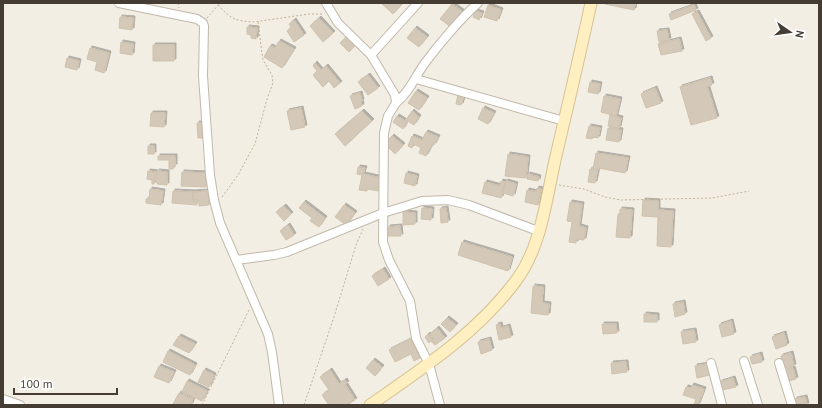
<svg xmlns="http://www.w3.org/2000/svg" width="822" height="408" viewBox="0 0 822 408" font-family="'PT Sans',sans-serif">
<style>
.building{fill:#d4c9b9;stroke:#cfc1ac;filter:url(#shadow)}
.lines{fill:none;stroke-linecap:round;stroke-linejoin:round}
.street-casing{stroke:#c1b8a9;stroke-width:10}
.secondary-casing{stroke:#d5c191;stroke-width:13}
.path{stroke:#c0b197;stroke-width:1;stroke-dasharray:2 2;stroke-linecap:butt}
.street{stroke:#fff;stroke-width:8}
.secondary{stroke:#ffefc1;stroke-width:11}
</style>
<defs>
<filter id="shadow"><feDropShadow dx="2" dy="-2" stdDeviation="0" flood-color="#0004"/></filter>
</defs>
<rect width="100%" height="100%" fill="#f3eee4"/>
<!-- building -->
<path class="building" d="M381 3H398L401 5 393 14Z
M605 3H635L634 10 605 4Z
M452 4 463 12 451 27 440 19Z
M488 5 501 10 497 21 484 17Z
M694 5 696 10 671 20 669 14Z
M475 11 482 13 479 20 473 17Z
M697 12 711 38 706 41 692 14Z
M120 17 133 18 132 30 119 28Z
M319 18 333 33 323 42 310 26Z
M294 20 304 35 294 42 287 31 291 27 289 24Z
M247 27 257 28 256 39 251 38V35L247 34Z
M415 28 427 37 419 47 407 38Z
M667 30 669 40 659 42 657 31Z
M346 37 356 45 349 52 340 43Z
M679 39 682 51 661 55 658 44Z
M279 41 294 49 282 68 264 57 270 46 275 48Z
M121 42 133 44 132 55 120 53Z
M153 45H174V61H153Z
M90 48 109 53 104 73 95 70 97 62 87 59Z
M67 58 79 61 77 70 65 67Z
M315 63 321 70 326 66 340 83 334 88 329 81 323 87 313 75 317 71 313 66Z
M368 75 378 88 368 95 358 82Z
M710 78 712 85 707 86 717 118 691 125 680 87Z
M590 82 600 84 598 94 588 92Z
M655 88 661 103 646 108 641 94Z
M416 91 427 98 419 110 408 103Z
M360 93 362 101H361L362 106 355 109 350 96Z
M458 94 464 96 461 105 456 104Z
M604 96 620 99 616 116 601 112Z
M301 108 305 127 291 130 287 111Z
M483 108 494 113 488 124 478 119Z
M362 111 372 121 345 146 335 134Z
M412 111 419 117 414 125 406 120Z
M151 113H165L164 127 150 126Z
M610 115 621 118 619 128 608 126Z
M397 116 407 122 403 129 393 122Z
M197 123H203L204 138H198Z
M589 126 600 128 598 138 593 137 592 139 586 138Z
M608 128 621 130 619 142 606 140Z
M426 132 438 137 434 145 432 144 426 156 419 153 421 148 414 144 412 148 408 146 412 136 422 140Z
M392 136 403 145 395 154 385 144Z
M148 146H154V154H148Z
M596 153 628 158 625 173 598 168 595 183 588 182 590 169 593 170Z
M508 154 528 157 526 178 505 176Z
M158 156H175V166H173V169H169V160H158Z
M358 167 365 168 363 174 381 178 378 191 367 189V191L359 190 362 175 357 174Z
M148 171 156 172 154 184H152V180L147 179Z
M157 171 167 172V185L157 184Z
M182 172 206 173V187L181 186Z
M406 173 417 176 415 186 404 183Z
M528 174 539 177 538 181 527 179Z
M501 181 505 182 501 198 482 193 485 182 500 186Z
M506 181 516 184 513 196 503 193Z
M537 188 541 189 538 205 525 202 527 190 536 192Z
M150 189 163 191 161 205 146 203V199H149Z
M173 191 193 192 192 201H197V205L172 203Z
M208 191 209 205 199 206V200H194L193 192Z
M643 200 658 201V210L673 211 671 247 657 246 658 217 642 216Z
M304 202 325 218 319 227 310 221 312 218 299 208Z
M570 202 582 204 579 226 586 228 584 240 576 239V243L569 242 572 222 567 221Z
M344 205 355 213 346 225 335 217Z
M284 206 291 214 284 221 276 212Z
M422 208 432 209 431 220 421 219Z
M446 208 448 222 441 223 440 209Z
M620 209 632 210 630 238 616 237 618 214H620Z
M403 212 415 213V224L403 225Z
M288 225 294 235 286 240 280 231Z
M400 226 401 236H388V227Z
M462 242 512 257 508 271 458 255Z
M383 269 389 279 378 286 372 276Z
M533 286 543 287 542 303 549 304 548 315 531 313Z
M683 302 685 314 675 317 673 304Z
M644 314 657 315V322H644Z
M447 318 456 325 450 332 441 324Z
M731 321 734 334 722 337 719 325Z
M500 324 501 328 508 326 511 337 499 340 496 325Z
M602 324H616L617 333 603 334Z
M437 328 445 338 435 345 431 341 429 343 425 337 428 334 433 340 434 339 430 334Z
M694 330 696 342 683 344 681 332Z
M784 333 787 345 776 349 772 337Z
M179 336 195 344 189 353 173 345Z
M411 339 420 358 414 361 411 354 395 362 389 350Z
M489 339 492 350 481 354 478 342Z
M168 351 195 365 190 375 163 362Z
M791 353 794 366 783 368 781 356Z
M760 354 762 362 752 364 750 357Z
M373 360 382 367 375 376 366 368Z
M626 362 627 372 612 374 611 363Z
M707 364 710 375 697 378 695 366Z
M159 366 174 372 169 383 154 377Z
M793 368 796 379 789 381 785 370Z
M204 370 214 375 209 387 198 382Z
M330 370 339 384 345 380 347 383 345 384 355 400 347 405H329L322 395 329 390 320 377Z
M733 378 736 387 722 390 720 382Z
M187 381 207 391 202 401 182 392Z
M692 385 704 389 698 405H694L696 399 683 395 686 387 691 388Z
M179 393 193 399 191 405 173 404Z
M805 397 807 405H796L795 399Z"/>
<g class="lines">
<defs>
<path id="street" d="M119 3 197 19 203 23 204 26 203 76 210 175 214 200 220 223 268 334 272 352 279 405
M326 3 338 23 371 55 395 95 396 103 388 116 384 133 383 242 389 260 410 301 416 338 429 364 440 405
M371 55 418 3
M416 79 564 121
M396 103C411 90 414 78 425 63 441 42 458 21 478 3
M236 260 274 255 287 252 383 213 422 201 448 200 469 205 538 231
M744 361 758 405
M711 363 722 405
M779 363 792 405
M3 399 20 405"/>
<path id="secondary" d="M370 405C422 369 477 333 515 282 542 247 546 198 556 156 568 105 580 54 591 3"/>
</defs>
<!-- street casing -->
<use href="#street" class="street-casing"/>
<!-- secondary casing -->
<use href="#secondary" class="secondary-casing"/>
<!-- path -->
<path class="path" d="M178 3 179 8
M218 5C231 19 235 21 254 22L309 14H323
M207 18 220 3
M559 185 584 189 605 197 621 200 712 198 749 191
M222 197 238 175 251 151 255 144 267 99 273 83 272 75 263 60 262 54 258 21
M202 405 249 310
M304 405 334 317 356 245 363 229"/>
<!-- street -->
<use href="#street" class="street"/>
<!-- secondary -->
<use href="#secondary" class="secondary"/>
</g>
<!-- border -->
<rect width="822" height="408" fill="none" stroke="#453d33" stroke-width="8"/>
<!-- north arrow -->
<g transform="translate(790 32) rotate(103)" stroke="#ffffff" stroke-width="3" paint-order="stroke">
<path d="M0-3L7 15L0 10L-7 15Z" fill="#453d33"/>
<text y="-6" font-size="11" font-weight="bold" text-anchor="middle" fill="#453d33">N</text>
</g>
<!-- scale -->
<path d="M14 388v6h103v-6" fill="none" stroke="#453d33" stroke-width="2"/>
<text x="20" y="388" font-size="12" fill="#453d33" stroke="#ffffff" stroke-width="3" paint-order="stroke">100 m</text>
</svg>
